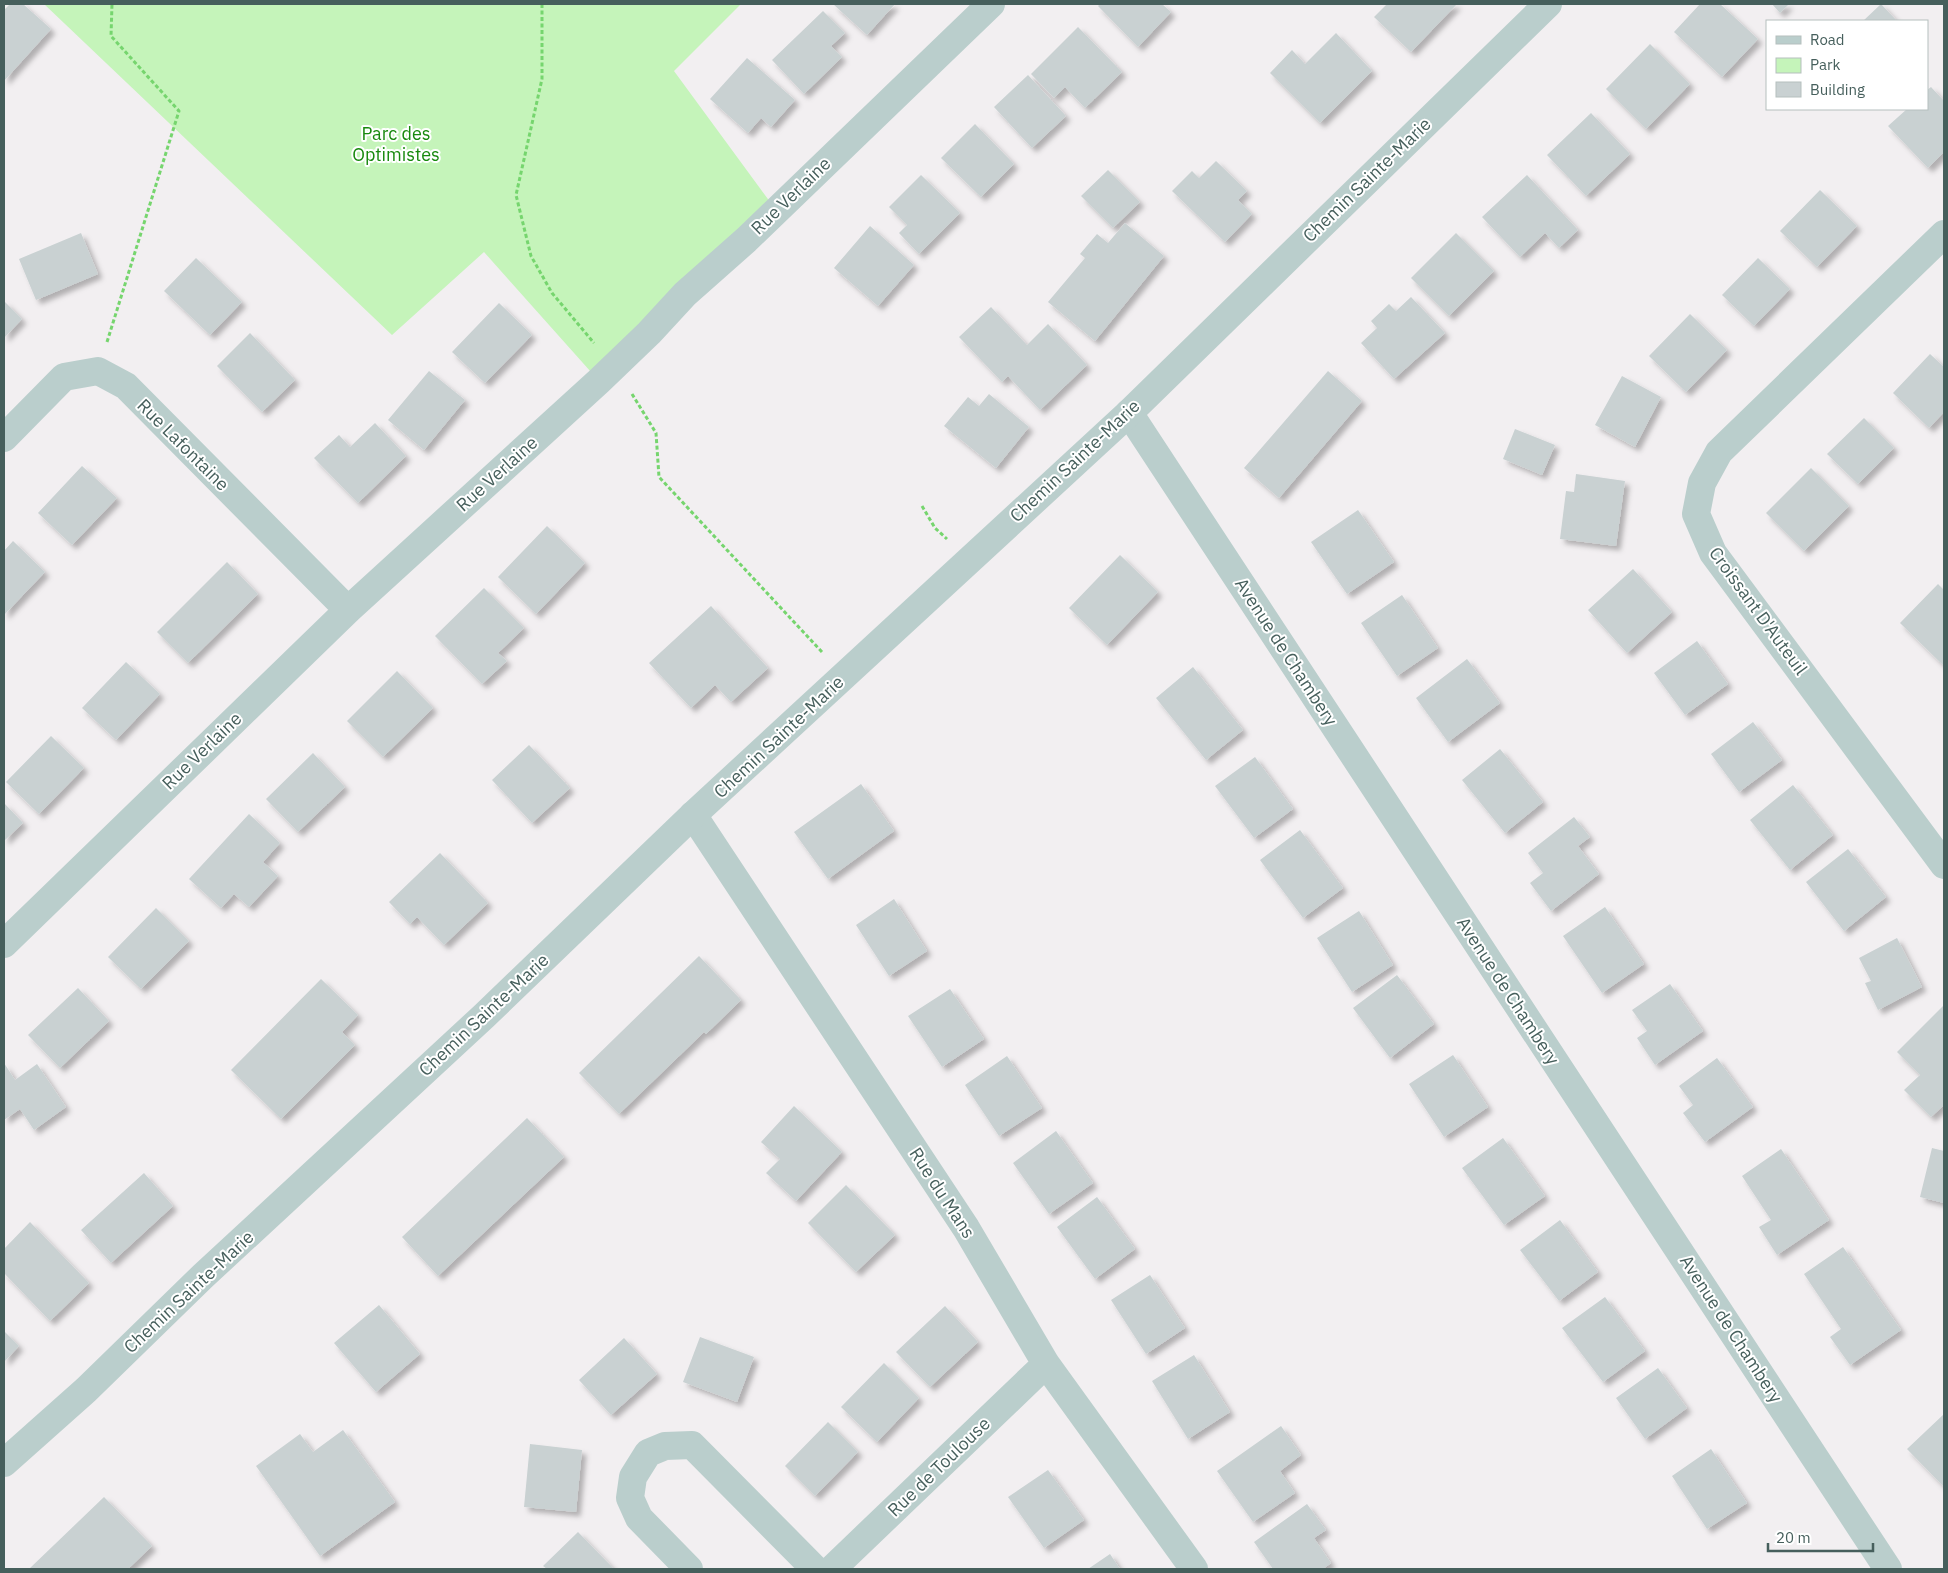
<svg xmlns="http://www.w3.org/2000/svg" width="1948" height="1573" viewBox="0 0 1948 1573" font-family="'IBM Plex Sans',sans-serif">
<style>
.green{fill:#c5f4ba}
.building{fill:#c9d1d2;filter:url(#shadow)}
.lines{fill:none;stroke-linecap:round;stroke-linejoin:round}
.path{stroke:#76d56e;stroke-width:3;stroke-dasharray:4 2.5;stroke-linecap:butt}
.minor{stroke:#bacecc;stroke-width:28}
.tertiary{stroke:#bacecc;stroke-width:28}
.labels{text-anchor:middle;stroke-width:4;stroke-linejoin:round;paint-order:stroke}
.park-label{font-size:18px;fill:#18890e;stroke:#fff}
.street-label{font-size:18px;fill:#465f5c;stroke:#fff}
</style>
<defs>
<filter id="shadow"><feDropShadow dx="4.5" dy="4.5" stdDeviation="2.5" flood-color="#0004"/></filter>
</defs>
<rect width="100%" height="100%" fill="#f2eff1"/>
<!-- green -->
<path class="green" d="M44 4H741L674 71 776 210 599 381 484 252 392 335Z"/>
<!-- building -->
<path class="building" d="M10 4H23L51 29 4 81V10Z
M833 4H895L867 35Z
M1100 4H1162L1171 12 1138 47 1098 6Z
M1387 4H1457L1411 52 1374 17Z
M1700 4H1720L1758 39 1722 77 1674 32Z
M1772 4H1789L1780 13Z
M1881 4 1897 21H1863Z
M823 11 845 33 831 46 842 57 804 94 772 60Z
M1078 27 1122 72 1085 108 1065 87 1054 98 1031 74Z
M1336 33 1372 71 1320 123 1270 73 1292 50 1305 64Z
M1650 44 1690 84 1646 129 1606 89Z
M747 58 795 100 771 127 761 118 748 133 710 99Z
M1028 75 1066 116 1032 148 994 107Z
M1931 87 1944 101V152L1928 168 1888 126 1907 109H1927V90Z
M1591 113 1630 154 1586 196 1547 155Z
M975 124 1014 164 981 197 941 158Z
M1216 161 1247 191 1238 200 1252 214 1225 242 1172 191 1192 171 1199 178Z
M1108 170 1140 202 1113 228 1081 196Z
M921 175 960 213 919 254 899 233 907 225 889 207Z
M1527 175 1578 230 1559 248 1545 233 1520 257 1482 217Z
M1820 190 1857 226 1817 267 1780 231Z
M1125 223 1164 256 1095 341 1048 302 1085 258 1080 254 1097 234 1108 243Z
M870 226 914 265 878 306 834 268Z
M81 233 98 274 36 300 19 259Z
M1456 233 1494 271 1449 316 1411 278Z
M196 258 242 302 210 335 164 291Z
M1758 258 1790 289 1754 326 1722 295Z
M1411 297 1445 333 1394 379 1361 343 1377 328 1371 321 1389 304 1396 311Z
M4 301 22 319 4 338Z
M499 303 532 335 485 383 452 352Z
M991 307 1027 345 1048 324 1087 365 1040 410 1008 376 1002 382 959 337Z
M1690 314 1727 350 1686 392 1649 356Z
M250 333 295 380 262 412 217 366Z
M1930 354 1944 367V412L1929 428 1893 393Z
M429 371 465 400 424 450 388 420Z
M1328 371 1362 401 1279 498 1244 468Z
M1622 376 1661 397 1635 447 1595 425Z
M989 394 1029 427 996 468 944 426 968 397 979 406Z
M1864 418 1894 448 1858 484 1827 454Z
M375 423 406 456 358 503 314 458 339 435 350 447Z
M1515 429 1555 445 1542 475 1503 459Z
M82 466 117 498 72 545 38 513Z
M1811 468 1849 506 1804 551 1766 513Z
M1576 474 1625 481 1616 546 1560 539 1566 491 1574 492Z
M1358 510 1394 562 1347 594 1311 542Z
M547 526 585 563 536 614 498 577Z
M13 541 45 572 4 615V551Z
M1120 555 1158 592 1107 645 1069 608Z
M227 562 258 594 188 663 157 632Z
M1633 569 1672 612 1627 653 1588 610Z
M1938 584 1944 590V666L1900 623Z
M484 588 524 628 498 653 507 661 482 684 435 636Z
M1402 595 1438 648 1397 676 1361 623Z
M711 606 768 668 731 702 715 685 691 708 649 663Z
M1697 641 1728 684 1685 715 1654 673Z
M1467 659 1500 703 1448 742 1416 698Z
M126 662 160 694 116 740 82 708Z
M1193 667 1243 730 1206 760 1156 698Z
M397 671 433 708 383 757 347 721Z
M1753 722 1782 760 1739 792 1711 754Z
M51 736 84 768 39 814 6 782Z
M529 745 570 788 532 823 492 780Z
M1500 749 1543 802 1505 833 1462 780Z
M313 753 345 787 298 832 266 799Z
M1255 757 1293 809 1254 838 1215 786Z
M861 784 894 831 828 879 794 832Z
M1793 785 1833 835 1790 870 1750 820Z
M4 803 23 823 4 841Z
M249 814 280 843 263 862 278 876 249 907 234 894 221 908 189 879Z
M1574 817 1590 837 1578 846 1599 874 1551 911 1530 883 1543 873 1528 853Z
M1300 830 1343 888 1303 918 1260 860Z
M1848 849 1886 897 1844 931 1806 882Z
M440 853 488 903 444 945 417 917 410 924 389 902Z
M894 899 927 951 889 976 856 925Z
M1605 907 1644 964 1602 993 1563 936Z
M156 908 189 941 141 989 108 957Z
M1359 911 1393 965 1352 992 1317 938Z
M1897 938 1922 987 1878 1010 1865 983 1871 981 1859 958Z
M699 956 741 1000 706 1034 704 1032 619 1114 579 1073Z
M1397 975 1434 1024 1390 1058 1353 1008Z
M321 979 358 1015 342 1032 355 1045 281 1119 231 1070Z
M1670 984 1703 1031 1655 1065 1637 1038 1647 1031 1632 1010Z
M78 988 109 1021 60 1068 28 1035Z
M950 989 984 1039 942 1067 908 1016Z
M1944 1005V1105L1931 1117 1904 1090 1920 1075 1897 1052Z
M1453 1055 1488 1107 1444 1137 1409 1084Z
M1007 1056 1042 1108 999 1136 965 1085Z
M1717 1058 1753 1107 1705 1142 1683 1113 1693 1105 1679 1086Z
M4 1063 15 1080 37 1064 66 1107 34 1130 20 1109 4 1120Z
M794 1106 842 1152 796 1201 766 1173 780 1159 761 1142Z
M527 1118 564 1157 438 1276 402 1237Z
M1056 1131 1093 1183 1049 1214 1013 1163Z
M1503 1138 1545 1196 1504 1225 1462 1168Z
M1932 1148 1944 1151V1203L1920 1197Z
M1781 1149 1829 1220 1777 1255 1759 1227 1771 1220 1742 1176Z
M144 1173 173 1206 111 1263 81 1230Z
M846 1185 895 1235 856 1272 808 1223Z
M1097 1197 1135 1249 1095 1279 1057 1227Z
M1560 1220 1598 1272 1559 1301 1520 1250Z
M30 1222 89 1283 50 1321 4 1273V1249Z
M1843 1247 1901 1330 1850 1365 1830 1337 1841 1329 1804 1274Z
M1150 1275 1185 1328 1146 1354 1111 1300Z
M1605 1297 1645 1351 1603 1382 1562 1328Z
M379 1305 420 1354 376 1392 334 1343Z
M945 1306 978 1342 930 1387 896 1352Z
M4 1331 19 1346 4 1362Z
M700 1337 754 1357 737 1402 683 1382Z
M624 1338 657 1374 611 1415 579 1380Z
M1194 1355 1230 1412 1188 1439 1152 1381Z
M884 1363 919 1398 877 1442 841 1407Z
M1658 1368 1687 1408 1645 1439 1616 1398Z
M1944 1414V1487L1907 1449Z
M828 1422 858 1452 815 1496 785 1466Z
M1281 1426 1301 1455 1280 1471 1295 1493 1253 1522 1217 1471Z
M343 1430 395 1502 320 1556 256 1466 300 1434 313 1452Z
M530 1444 582 1450 576 1512 524 1507Z
M1711 1449 1747 1503 1707 1529 1672 1476Z
M1048 1470 1084 1520 1044 1548 1008 1497Z
M104 1497 152 1546 128 1569H29Z
M1307 1504 1326 1530 1314 1538 1331 1563 1323 1569H1273L1254 1542Z
M578 1532 614 1569H547L543 1566Z
M1110 1554 1120 1569H1088Z"/>
<g class="lines">
<!-- path -->
<path class="path" d="M542 4V79L516 195 531 256 552 293 594 343
M107 342 179 111 111 36 112 4
M632 394 656 433 659 477 822 652
M922 506 935 528 947 539"/>
<!-- minor -->
<path class="minor" d="M1944 234 1719 452 1702 483 1696 514 1713 553 1944 865
M1129 413 1888 1569
M4 438 64 377 98 371 126 386 348 610
M693 815 966 1228 1046 1364 1194 1569
M4 944 348 610 599 381 649 333 685 294 746 240 991 4
M689 1569 639 1518 630 1498 633 1477 648 1453 665 1446 692 1445 815 1569
M832 1569 1046 1364"/>
<!-- tertiary -->
<path class="tertiary" d="M4 1463 86 1390 203 1276 484 1016 693 815 1129 413 1548 4"/>
</g>
<g class="labels">
<!-- park labels -->
<g class="park-label">
<text x="396" y="140">Parc des<tspan x="396" dy="21">Optimistes</tspan></text>
</g>
<!-- street labels -->
<g class="street-label">
<text transform="translate(1367 180) rotate(-44)" y="6">Chemin Sainte-Marie</text>
<text transform="translate(791 196) rotate(-44)" y="6">Rue Verlaine</text>
<text transform="translate(183 445) rotate(45)" y="6">Rue Lafontaine</text>
<text transform="translate(1075 461) rotate(-43)" y="6">Chemin Sainte-Marie</text>
<text transform="translate(497 474) rotate(-42)" y="6">Rue Verlaine</text>
<text transform="translate(1758 611) rotate(54)" y="6">Croissant D'Auteuil</text>
<text transform="translate(1286 652) rotate(57)" y="6">Avenue de Chambery</text>
<text transform="translate(779 737) rotate(-43)" y="6">Chemin Sainte-Marie</text>
<text transform="translate(202 751) rotate(-44)" y="6">Rue Verlaine</text>
<text transform="translate(1508 991) rotate(57)" y="6">Avenue de Chambery</text>
<text transform="translate(484 1015) rotate(-43)" y="6">Chemin Sainte-Marie</text>
<text transform="translate(942 1193) rotate(57)" y="6">Rue du Mans</text>
<text transform="translate(189 1292) rotate(-43)" y="6">Chemin Sainte-Marie</text>
<text transform="translate(1731 1329) rotate(57)" y="6">Avenue de Chambery</text>
<text transform="translate(939 1467) rotate(-44)" y="6">Rue de Toulouse</text>
</g>
</g>
<!-- border -->
<rect width="1948" height="1573" fill="none" stroke="#465f5c" stroke-width="10"/>
<!-- legend -->
<rect x="1766" y="20" width="162" height="90" fill="#ffffff" stroke="#b5bfbe"/>
<rect x="1776" y="36" width="25" height="8" fill="#bacecc" stroke="#b5bfbe"/>
<text x="1810" y="45" font-size="15" fill="#465f5c">Road</text>
<rect x="1776" y="58" width="25" height="15" fill="#c5f4ba" stroke="#b5bfbe"/>
<text x="1810" y="70" font-size="15" fill="#465f5c">Park</text>
<rect x="1776" y="82" width="25" height="15" fill="#c9d1d2" stroke="#b5bfbe"/>
<text x="1810" y="95" font-size="15" fill="#465f5c">Building</text>
<!-- scale -->
<path d="M1768 1543v8h105v-8" fill="none" stroke="#465f5c" stroke-width="2.5"/>
<text x="1776" y="1543" font-size="15" fill="#465f5c" stroke="#ffffff" stroke-width="4" paint-order="stroke">20 m</text>
</svg>
